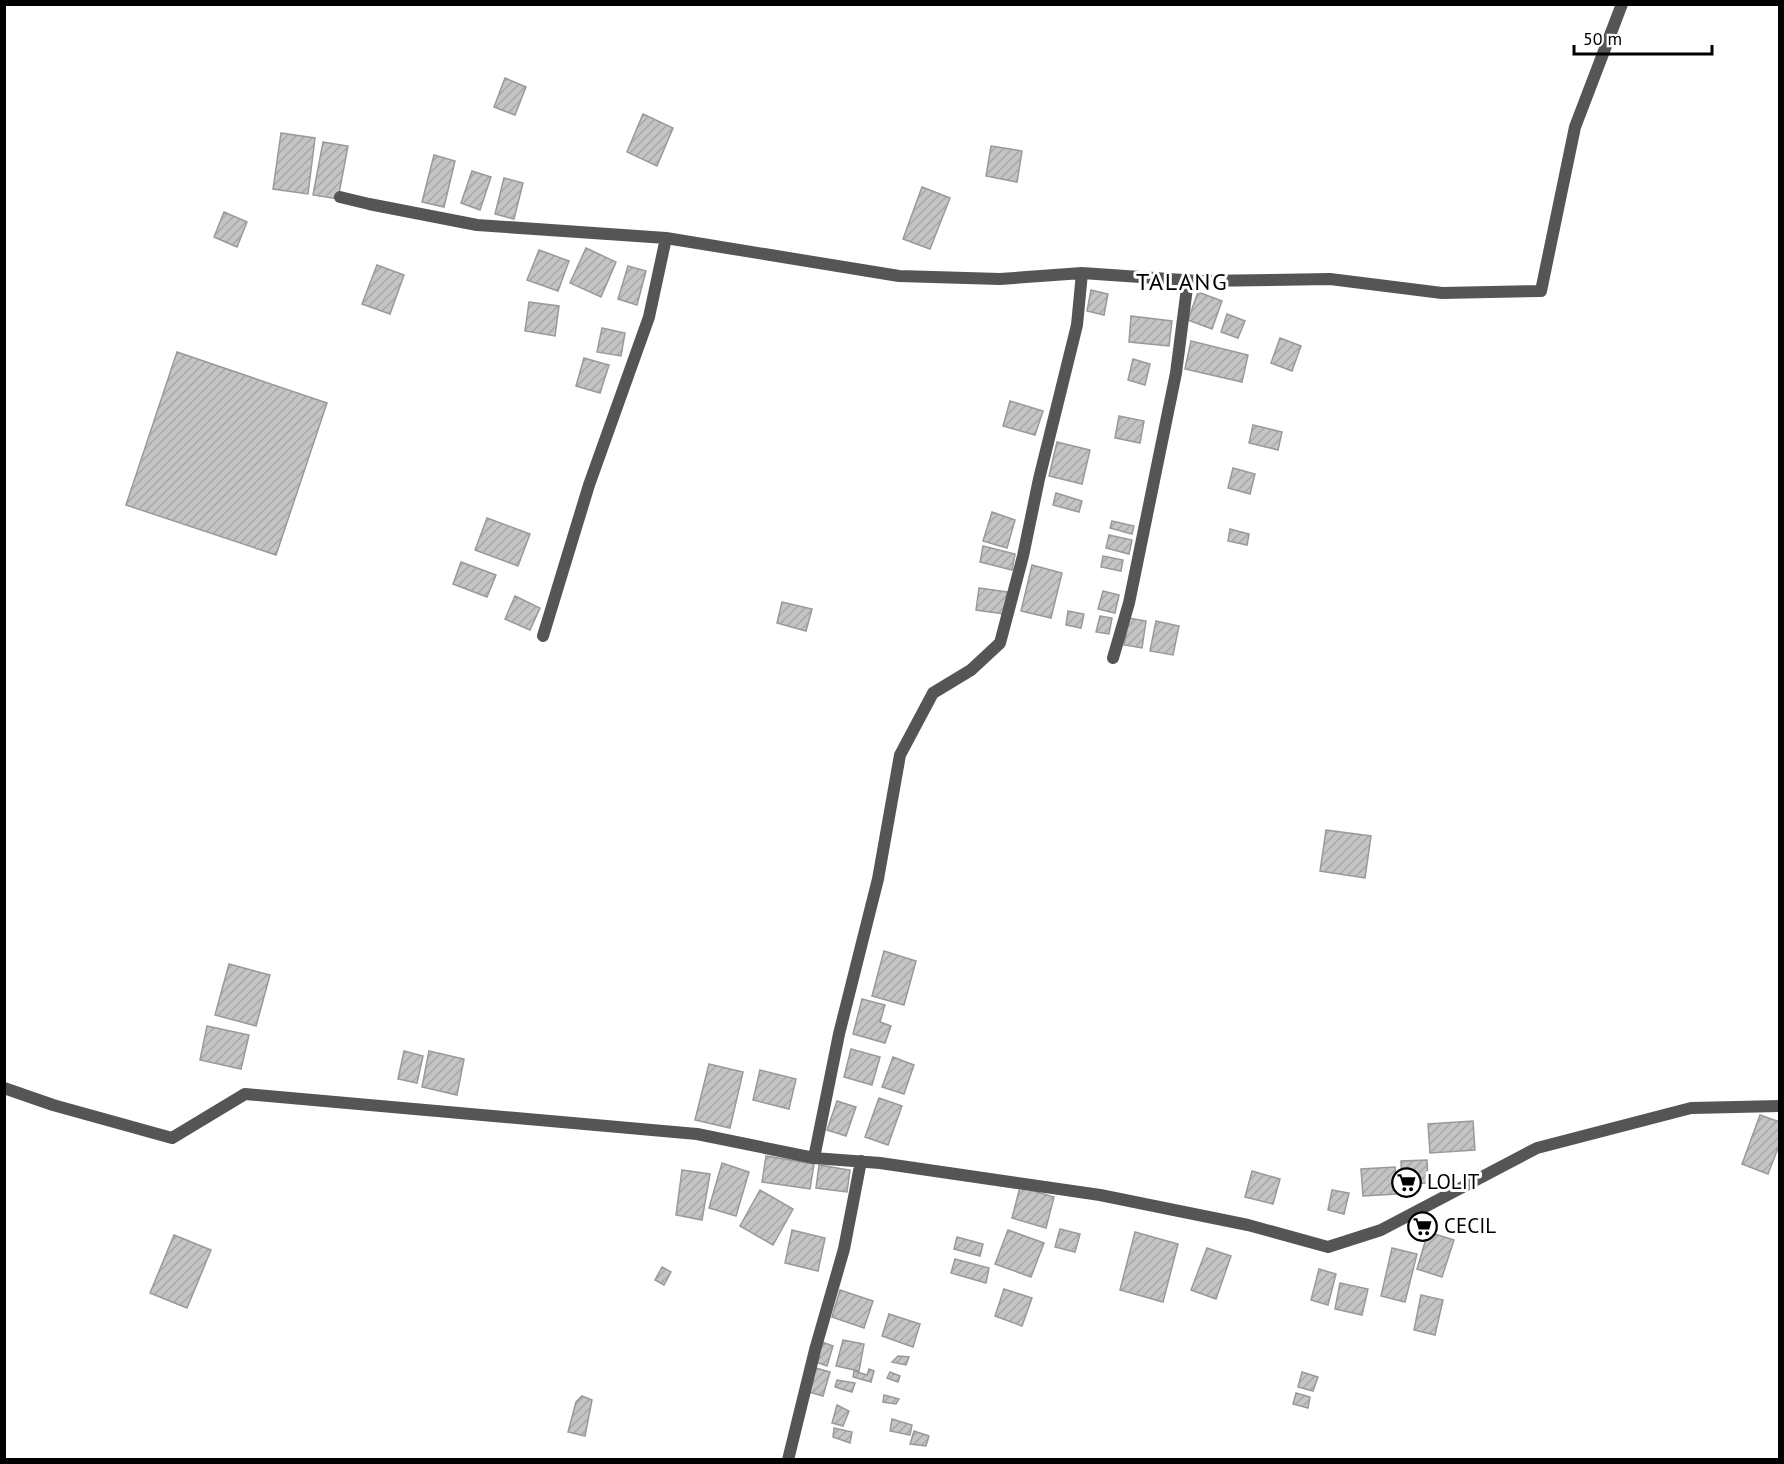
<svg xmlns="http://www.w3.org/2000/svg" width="1784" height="1464" viewBox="0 0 1784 1464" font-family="'PT Sans',sans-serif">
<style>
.building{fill:url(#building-hatch);stroke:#999;stroke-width:1.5}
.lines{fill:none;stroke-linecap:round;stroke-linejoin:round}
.street{stroke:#555;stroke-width:12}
.labels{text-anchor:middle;stroke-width:6;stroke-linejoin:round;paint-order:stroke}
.poi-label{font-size:21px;fill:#000;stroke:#fff;text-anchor:start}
.quarter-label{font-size:24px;letter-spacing:1.5px;fill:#000;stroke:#fff}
</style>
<defs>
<pattern id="building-hatch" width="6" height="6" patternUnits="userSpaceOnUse" patternTransform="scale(1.5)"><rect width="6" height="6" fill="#c4c4c4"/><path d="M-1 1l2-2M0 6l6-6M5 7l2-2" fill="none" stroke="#a7a7a7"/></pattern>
</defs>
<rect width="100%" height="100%" fill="#fff"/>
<!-- building -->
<path class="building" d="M505 78 526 87 515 115 494 107Z
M643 114 673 128 657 166 627 152Z
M281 133 315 138 308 194 273 189Z
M323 142 348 146 338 199 313 195Z
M991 146 1022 151 1017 182 986 176Z
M434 155 455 161 444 207 422 202Z
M472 171 491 177 480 210 461 203Z
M504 178 523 183 514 219 495 214Z
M922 187 950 198 930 249 903 239Z
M224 212 247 222 237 247 214 237Z
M586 248 616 262 601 297 570 283Z
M539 250 569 261 558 291 527 280Z
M377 265 404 275 390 314 362 304Z
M628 266 646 271 637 305 618 299Z
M1091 290 1108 294 1104 315 1087 311Z
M1198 292 1222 301 1212 329 1188 320Z
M529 302 559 306 555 336 525 331Z
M1227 314 1245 321 1238 338 1221 332Z
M1131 316 1172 321 1169 346 1129 342Z
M602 328 625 333 621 356 597 352Z
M1280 338 1301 346 1292 371 1271 363Z
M1191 341 1248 355 1242 382 1185 369Z
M177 352 327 403 276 555 126 505Z
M584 358 609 365 600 393 576 386Z
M1133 359 1150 364 1145 385 1128 380Z
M1010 401 1043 411 1035 435 1003 426Z
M1119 416 1144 421 1140 443 1115 438Z
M1253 425 1282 432 1278 450 1249 443Z
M1057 442 1090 450 1082 484 1049 476Z
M1233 468 1255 474 1250 494 1228 488Z
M1056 493 1082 501 1079 512 1053 505Z
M992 512 1015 520 1007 548 983 541Z
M487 518 530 534 518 566 475 550Z
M1112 521 1134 526 1132 534 1110 528Z
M1230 529 1249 534 1247 545 1228 541Z
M1109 535 1132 540 1129 554 1106 548Z
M983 546 1015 554 1012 570 980 562Z
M1103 556 1123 560 1121 571 1101 567Z
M461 562 496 575 487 597 453 584Z
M1032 565 1062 573 1051 618 1021 611Z
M979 588 1007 592 1004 614 976 610Z
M1103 591 1119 595 1115 613 1098 609Z
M515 596 540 608 530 630 505 619Z
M782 602 812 609 806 631 777 623Z
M1068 611 1084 614 1081 628 1066 625Z
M1100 616 1112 618 1109 634 1096 632Z
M1129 618 1146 621 1142 648 1124 645Z
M1156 621 1179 626 1173 655 1150 651Z
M1326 830 1371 836 1365 878 1320 871Z
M884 951 916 961 904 1005 872 996Z
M229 964 270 975 256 1026 215 1015Z
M862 999 885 1005 880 1022 891 1026 885 1043 853 1034Z
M207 1026 249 1035 241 1069 200 1060Z
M851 1049 880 1057 872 1085 844 1077Z
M404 1051 423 1056 417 1083 398 1079Z
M429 1051 464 1059 457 1095 422 1087Z
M893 1057 914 1065 904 1094 882 1087Z
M709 1064 743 1072 730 1128 695 1120Z
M760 1070 796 1079 789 1109 753 1100Z
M879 1098 902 1106 888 1145 865 1137Z
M837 1101 856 1107 846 1136 827 1130Z
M1760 1115 1780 1122V1143L1768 1174 1742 1164Z
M1473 1121 1475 1150 1430 1153 1428 1124Z
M766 1156 814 1164 810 1189 762 1182Z
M1427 1160 1428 1183 1402 1184 1401 1161Z
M722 1163 749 1172 736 1216 709 1208Z
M819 1165 850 1170 847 1192 816 1188Z
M1395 1167 1397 1194 1363 1196 1361 1169Z
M682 1170 710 1174 702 1220 676 1215Z
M1252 1171 1280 1179 1273 1204 1245 1197Z
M1020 1187 1054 1197 1046 1228 1012 1218Z
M760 1190 793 1209 773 1245 740 1226Z
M1332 1190 1349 1193 1344 1214 1328 1210Z
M1060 1229 1080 1234 1075 1252 1055 1247Z
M792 1230 825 1238 818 1271 785 1263Z
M1008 1230 1044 1243 1031 1277 995 1264Z
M1135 1232 1178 1244 1163 1302 1120 1290Z
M1428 1232 1454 1240 1442 1277 1417 1269Z
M174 1235 211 1250 187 1308 150 1293Z
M957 1237 983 1244 980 1256 954 1249Z
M1207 1248 1231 1256 1216 1299 1191 1290Z
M1392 1248 1417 1254 1405 1302 1381 1296Z
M955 1259 989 1268 986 1283 951 1273Z
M662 1267 671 1272 664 1285 655 1280Z
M1319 1269 1336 1274 1328 1305 1311 1300Z
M1340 1283 1368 1289 1362 1315 1335 1309Z
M1004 1289 1032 1298 1022 1326 995 1316Z
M840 1290 873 1301 864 1328 832 1317Z
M1421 1295 1443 1300 1435 1335 1414 1330Z
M889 1314 920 1324 913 1347 882 1336Z
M843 1340 864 1344 859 1371 836 1366Z
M822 1342 833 1346 827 1366 816 1362Z
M898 1356 909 1357 906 1365 892 1362Z
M816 1368 830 1372 823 1396 809 1392Z
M869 1369 874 1371 871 1382 853 1377 854 1371 867 1375Z
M890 1372 900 1376 898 1382 887 1378Z
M1302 1372 1318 1377 1313 1391 1298 1387Z
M837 1380 855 1383 852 1392 835 1387Z
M1296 1393 1310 1397 1308 1408 1293 1404Z
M884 1395 899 1399 896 1404 883 1402Z
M582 1396 592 1400 585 1436 568 1432 576 1402Z
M837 1405 849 1411 843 1426 832 1423Z
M892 1419 912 1425 910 1435 890 1431Z
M834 1428 852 1432 850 1443 833 1437Z
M914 1431 929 1436 926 1446 910 1444Z"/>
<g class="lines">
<!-- street -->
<path class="street" d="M340 197 369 204 477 225 666 238 899 276 1000 279 1082 273 1198 281 1330 279 1442 293 1541 291 1575 127 1622 4
M543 636 589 485 649 317 666 238
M1113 658 1129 603 1176 373 1188 280
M4 1088 53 1105 172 1138 245 1094 697 1134 814 1158 880 1163 1100 1195 1248 1225 1328 1247 1381 1230 1537 1148 1691 1108 1780 1106
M814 1158 839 1034 878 879 900 755 933 693 971 670 1000 643 1023 556 1039 479 1077 325 1082 273
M788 1460 815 1350 844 1249 861 1161"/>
</g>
<!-- icons -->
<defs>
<symbol id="supermarket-ring" viewBox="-11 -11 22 22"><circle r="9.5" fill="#fff" stroke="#000" stroke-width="1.5"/><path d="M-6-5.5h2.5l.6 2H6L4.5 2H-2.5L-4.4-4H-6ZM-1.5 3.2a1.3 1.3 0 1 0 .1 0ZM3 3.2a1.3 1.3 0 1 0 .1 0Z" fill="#000"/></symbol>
</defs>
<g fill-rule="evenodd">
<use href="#supermarket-ring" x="1390" y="1166" width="33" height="33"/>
<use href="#supermarket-ring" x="1406" y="1210" width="33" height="33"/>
</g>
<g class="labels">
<!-- poi labels -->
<g class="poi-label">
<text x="1427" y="1189">LOLIT</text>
<text x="1444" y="1233">CECIL</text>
</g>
<!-- quarter labels -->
<g class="quarter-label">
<text x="1182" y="290">TALANG</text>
</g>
</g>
<!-- border -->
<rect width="1784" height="1464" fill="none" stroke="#000000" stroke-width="12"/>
<!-- scale -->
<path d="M1574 45v9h138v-9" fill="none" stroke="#000000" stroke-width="3"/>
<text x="1583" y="45" font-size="18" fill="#000000" stroke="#ffffff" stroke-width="4.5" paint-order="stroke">50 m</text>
</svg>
